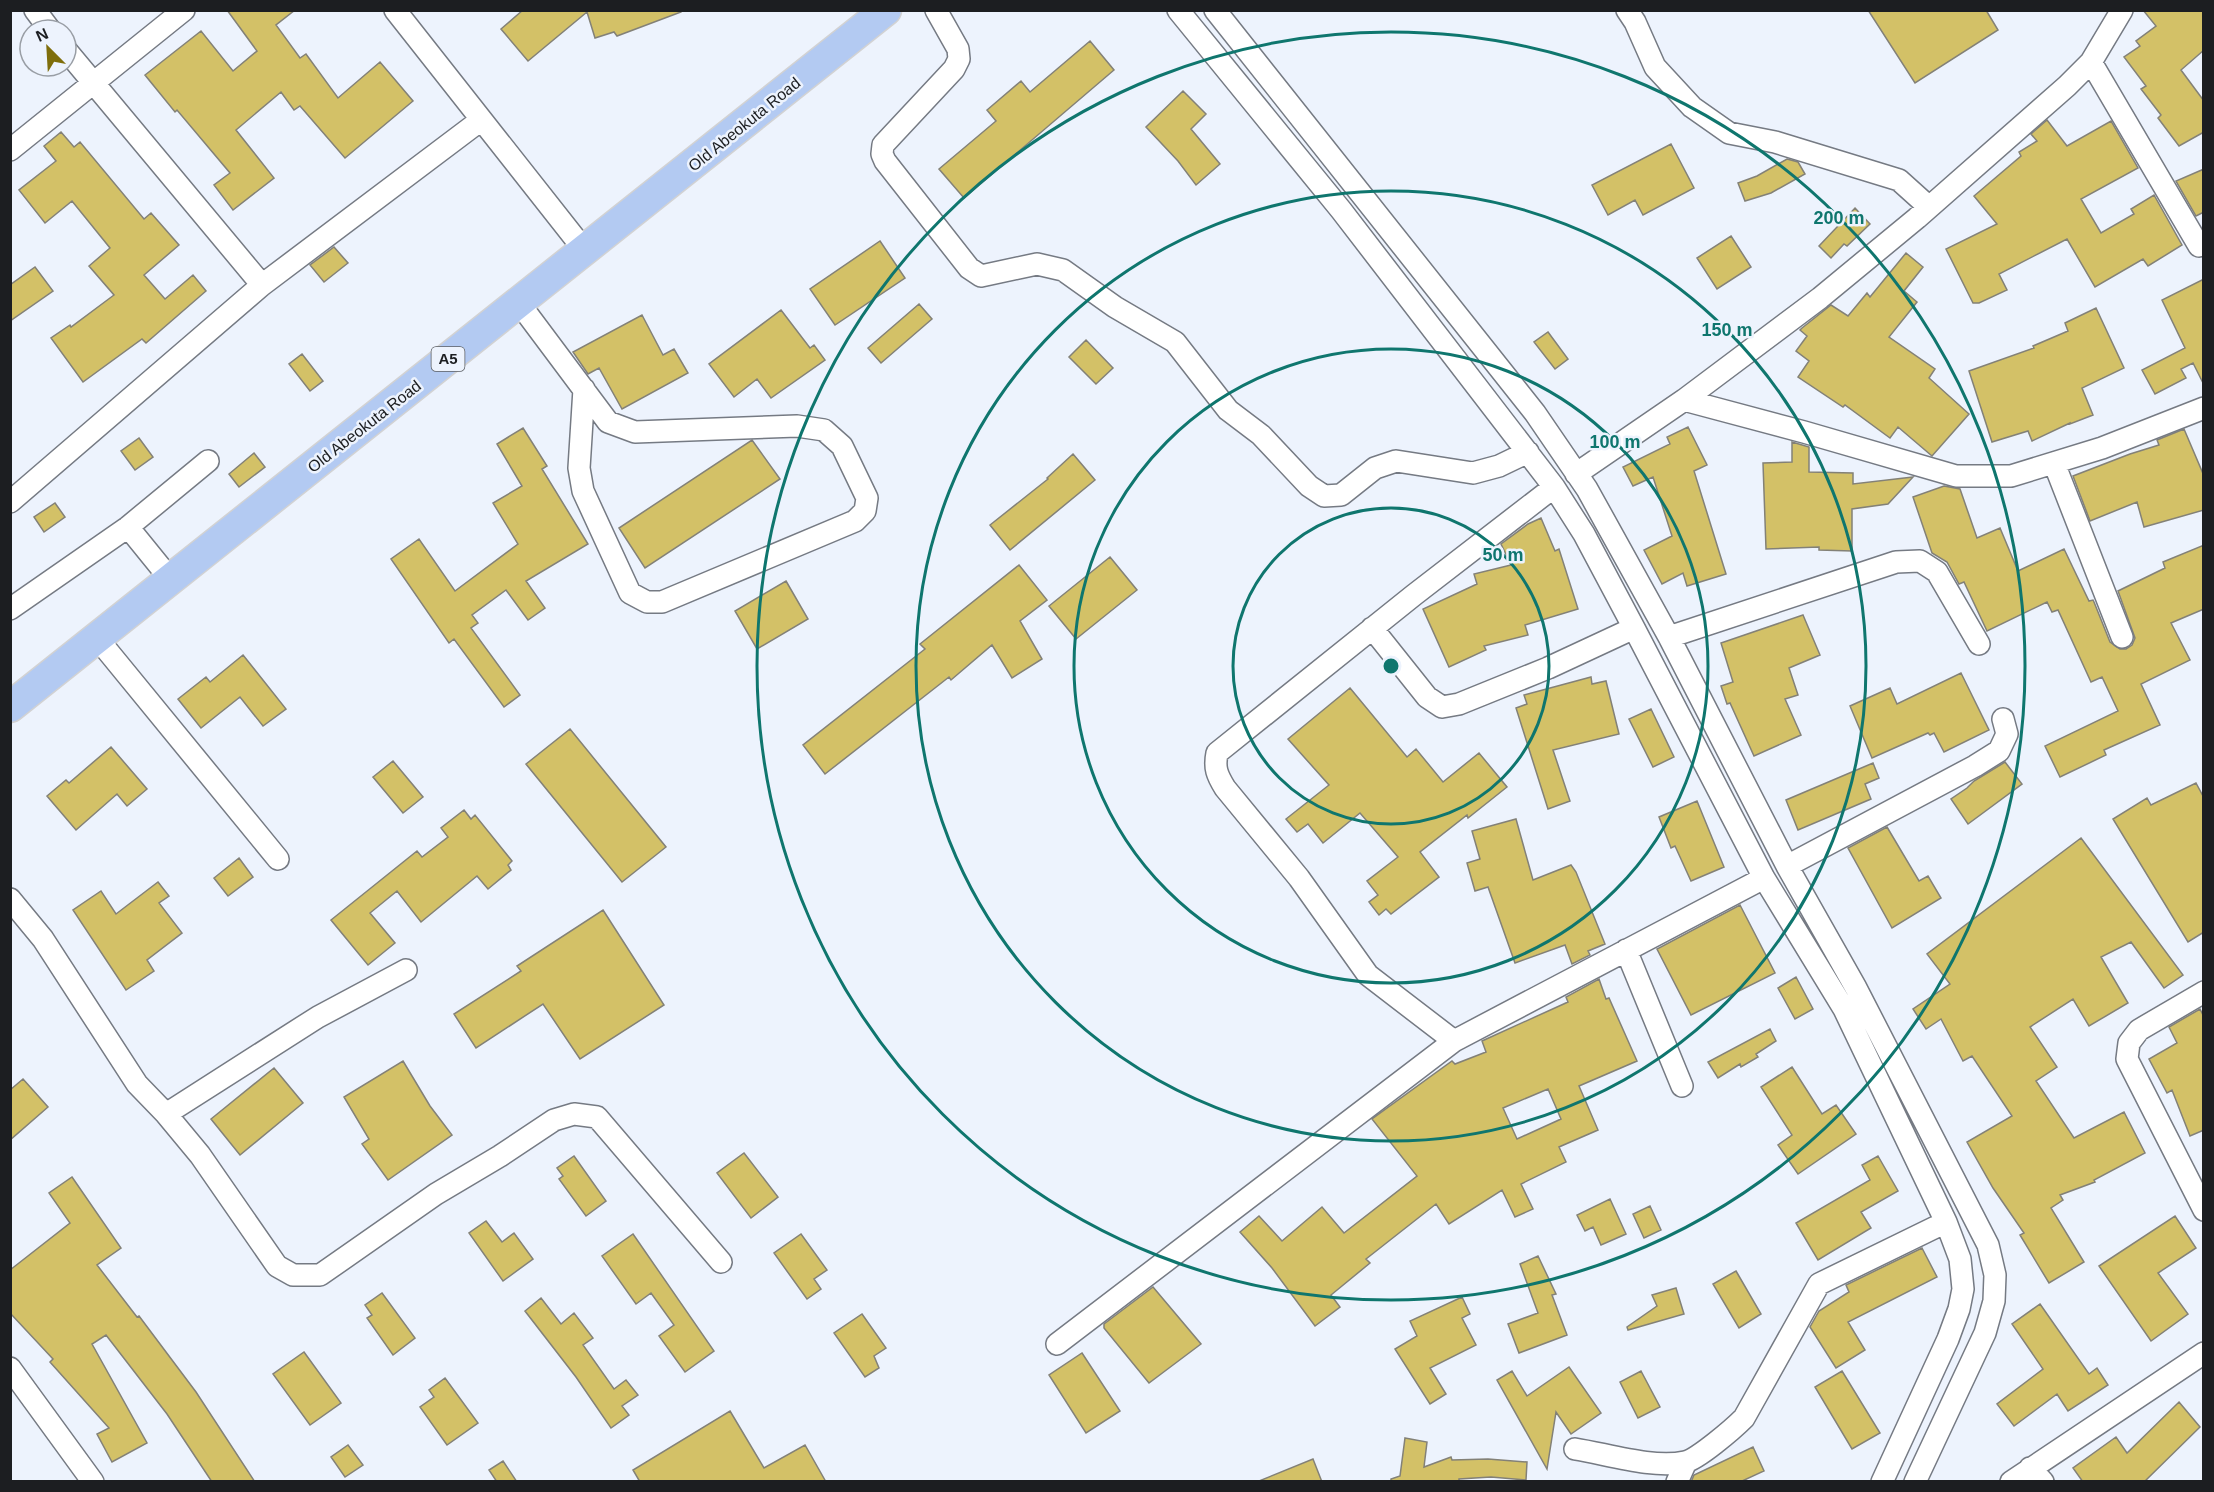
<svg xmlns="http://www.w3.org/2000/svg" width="2214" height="1492" viewBox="0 0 2214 1492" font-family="Helvetica,sans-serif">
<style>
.building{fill:#d3c167;stroke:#838177;stroke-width:1.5;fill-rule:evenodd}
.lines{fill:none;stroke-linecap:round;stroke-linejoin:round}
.minor-casing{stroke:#757a83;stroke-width:24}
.highway-casing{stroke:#d2d2d3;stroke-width:33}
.minor{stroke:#fff;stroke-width:21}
.highway{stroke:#b3caf2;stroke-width:30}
.ring{fill:none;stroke:#0f766e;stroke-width:3}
.labels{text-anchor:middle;stroke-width:5;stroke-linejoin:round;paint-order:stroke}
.shield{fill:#edf3fd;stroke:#5b5e63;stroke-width:1.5}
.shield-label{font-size:15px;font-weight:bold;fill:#1c1e21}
.street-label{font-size:16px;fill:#1c1e21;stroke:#edf3fd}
.centre{fill:#0f766e;stroke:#edf3fd;stroke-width:3}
.ring-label{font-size:18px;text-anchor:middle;font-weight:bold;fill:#0f766e;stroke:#edf3fd;stroke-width:5;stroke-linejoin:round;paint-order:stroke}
</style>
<rect width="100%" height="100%" fill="#edf3fd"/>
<!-- building -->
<path class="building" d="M227 10H295L276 25 300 58 306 54 338 98 380 62 413 101 345 158 300 106 294 110 281 92 236 130 274 178 233 210 214 185 230 173 177 110 175 112 145 75 201 31 233 71 257 51Z
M523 10H681V12L617 36 614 32 595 38 587 12 528 61 501 29Z
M1868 10H1986L1998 30 1915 83Z
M2143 10H2204V50L2181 70 2204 101V132L2179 146 2158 118 2161 115 2141 89 2146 86 2124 57 2140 46 2136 41 2156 26Z
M1090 41 1114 70 964 198 939 169 996 121 987 110 1021 81 1030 92Z
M1183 91 1206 114 1191 129 1220 164 1196 185 1178 161 1146 127Z
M2047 120 2067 146 2111 121 2138 168 2081 199 2101 233 2134 214 2131 209 2154 195 2182 245 2148 266 2143 259 2095 287 2067 239 1999 274 2007 290 1979 303H1973L1946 249 1997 224 1974 196 2021 156 2019 152 2037 141 2031 134Z
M61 132 74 147 80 142 144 219 151 213 179 245 144 275 165 299 193 275 206 291 146 343 142 339 83 382 51 338 70 325 71 327 114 295 89 266 110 248 72 201 45 223 19 190 56 161 44 146Z
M1671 144 1694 188 1643 215 1635 200 1608 215 1592 185Z
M1787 159 1798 162 1805 174 1771 193 1745 201 1738 183 1757 176Z
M2204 169V212L2196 216 2176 181Z
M1855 208 1870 224 1847 246 1844 244 1831 258 1819 246Z
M1731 236 1751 267 1717 289 1697 258Z
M880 241 905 278 835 325 810 289Z
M334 247 348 263 324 282 310 265Z
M1906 253 1923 267 1904 291 1917 302 1889 337 1935 369 1929 378 1969 414 1932 456 1898 427 1890 438 1845 405 1843 407 1798 377 1809 361 1796 351 1807 336 1800 330 1802 328 1831 305 1848 316 1867 293 1870 297Z
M35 267 53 291 10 321V285Z
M2204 279V385L2193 363 2181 369 2186 378 2155 394 2142 370 2185 348 2162 300Z
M919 304 932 319 881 363 868 348Z
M2096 308 2124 368 2082 388 2093 415 2070 424V423L2032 441 2028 431 1992 442 1969 371 2034 348 2033 346 2068 331 2065 323Z
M781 310 810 348 814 345 825 360 771 398 757 379 734 397 709 364Z
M642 315 663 355 674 349 688 373 622 409 599 368 588 374 573 352Z
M1548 332 1568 359 1555 369 1534 342Z
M1086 340 1113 368 1096 384 1069 357Z
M302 354 323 381 310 391 289 364Z
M1688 427 1707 465 1694 471 1726 574 1687 586 1683 573 1662 584 1644 550 1672 536 1653 477 1633 486 1623 467 1670 444 1667 437Z
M523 428 547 466 542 469 588 544 526 581 545 608 528 620 506 590 472 615 478 623 471 628 520 695 504 707 454 639 449 643 391 559 419 539 455 591 518 544 493 503 522 486 497 444Z
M2184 429 2204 476V510L2144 527 2137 502 2090 521 2073 476 2130 454 2159 445 2157 440Z
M139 438 153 457 135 470 121 451Z
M752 440 780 479 645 568 619 528Z
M1792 442 1809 447V472L1853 473V484L1913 477 1888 504 1852 509V551L1819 550V547L1766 549 1763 463 1792 462Z
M254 453 265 467 239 487 229 474Z
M1073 454 1095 480 1010 550 990 525 1048 479 1047 478Z
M1944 486 1960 489 1977 538 2000 528 2018 571 2064 549 2089 601 2093 600 2094 602 2110 642 2120 649H2126L2132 645 2135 638 2118 591 2165 568 2163 562 2204 545V609L2171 623 2190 660 2141 684 2160 725 2104 750 2106 755 2060 777 2045 746 2118 711 2102 677 2091 682 2058 610 2052 612 2047 602 1987 631 1964 582 1959 584 1947 562 1932 553 1913 497Z
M55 503 65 517 44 532 34 517Z
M1541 518 1555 551 1559 549 1578 609 1525 625 1528 635 1484 646 1486 650 1449 667 1423 609 1477 584 1474 574 1511 565 1501 544 1528 524Z
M1110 557 1137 590 1076 639 1049 606Z
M1019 565 1047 600 1020 621 1042 659 1012 678 992 645 951 680 949 677 825 774 803 745 925 649 920 644Z
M786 581 808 619 757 649 735 611Z
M1803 615 1820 655 1789 668 1798 695 1785 699 1801 735 1754 756 1730 703 1727 704 1721 686 1733 682 1721 643Z
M243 655 286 709 263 726 240 697 201 728 178 699 206 677 210 682Z
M1961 673 1989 730 1944 752 1934 733 1930 735 1928 733 1872 758 1850 706 1890 688 1897 704Z
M1591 677 1592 684 1606 681 1619 734 1553 750 1570 801 1548 809 1516 708 1527 704 1524 695Z
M1350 688 1407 757 1416 749 1443 782 1479 753 1507 787 1468 818 1467 815 1420 852 1439 877 1391 914 1386 909 1379 915 1369 902 1378 895 1367 881 1398 857 1360 813 1323 843 1308 824 1297 832 1286 819 1329 785 1288 739Z
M1651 709 1674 757 1653 767 1629 719Z
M570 729 666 847 622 882 526 764Z
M111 747 147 789 127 806 117 794 76 830 47 796 66 780 69 783Z
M393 761 423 797 403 813 373 777Z
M2005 762 2022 784 1968 824 1951 799 1967 788 1974 781Z
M1873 763 1879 778 1865 784 1871 799 1798 830 1786 800Z
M2196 783 2204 798V932L2188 942 2113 819 2147 798 2151 805Z
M1697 801 1724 867 1691 881 1675 846 1671 848 1659 817Z
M464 810 471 819 475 815 512 861 508 865 511 870 488 889 477 876 421 922 397 891 370 913 395 943 368 965 331 920 417 851 422 857 448 837 441 828Z
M1516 819 1533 880 1571 865 1576 872 1605 944 1588 951 1590 955 1572 964 1565 945 1515 963 1488 887 1475 891 1467 863 1480 859 1472 831Z
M1887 827 1919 881 1928 876 1941 898 1892 928 1848 848Z
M2081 838 2183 975 2164 988 2131 942 2101 957 2128 1003 2089 1026 2073 999 2030 1027 2057 1067 2036 1081 2074 1138 2124 1112 2145 1153 2094 1180 2095 1182 2060 1195 2063 1200 2051 1208 2084 1262 2049 1283 2020 1235 2024 1233 1993 1188 1967 1142 2012 1116 1972 1056 1963 1061 1941 1019 1926 1029 1913 1009 1950 984 1927 954Z
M239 858 253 877 228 896 214 878Z
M158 882 169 896 159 903 182 933 147 960 154 971 126 990 73 910 101 891 116 914Z
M1740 905 1775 973 1691 1015 1657 949Z
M603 910 664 1005 580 1059 543 1004 476 1048 454 1014 521 971 517 966Z
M1796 977 1813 1009 1795 1019 1778 988Z
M1599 979 1606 999 1609 998 1637 1061 1579 1086 1598 1130 1559 1147 1566 1162 1521 1184 1533 1209 1515 1217 1502 1190 1449 1224 1436 1204 1366 1259 1370 1263 1331 1295 1340 1307 1315 1326 1272 1268 1240 1232 1259 1216 1282 1241 1322 1207 1344 1233 1417 1176 1372 1119 1452 1061 1455 1064 1486 1052 1482 1041 1568 1002 1566 997ZM1548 1089 1561 1119 1517 1139 1503 1108Z
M2200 1009 2204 1017V1130L2190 1136 2172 1090 2167 1093 2149 1059 2177 1043 2169 1027Z
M1770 1029 1776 1041 1756 1054 1758 1057 1741 1067 1740 1064 1718 1078 1708 1062Z
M403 1061 430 1106 452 1135 388 1180 362 1144 369 1139 344 1097Z
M1792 1067 1822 1114 1836 1105 1856 1134 1798 1174 1778 1145 1792 1135 1761 1087Z
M274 1068 303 1103 240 1155 211 1119Z
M23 1079 48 1107 10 1140V1090Z
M744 1153 778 1197 751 1218 717 1173Z
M574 1156 606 1201 586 1216 559 1179 563 1176 557 1168Z
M1878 1156 1898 1191 1861 1212 1871 1228 1818 1260 1796 1223 1870 1180 1862 1165Z
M72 1177 121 1248 97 1265 137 1317 139 1316 196 1392 255 1482H212L167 1414 106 1335 92 1344 147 1443 112 1462 97 1434 109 1428 50 1362 53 1359 10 1313V1270L70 1223 49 1193Z
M1610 1199 1626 1234 1601 1245 1593 1227 1585 1231 1577 1215Z
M1650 1206 1661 1230 1644 1238 1633 1214Z
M2175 1216 2196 1248 2158 1273 2188 1314 2151 1341 2099 1266Z
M486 1221 502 1242 514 1233 533 1259 503 1281 469 1233Z
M633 1234 714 1351 685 1372 659 1336 674 1325 651 1293 636 1304 602 1256Z
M801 1234 827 1270 814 1279 821 1289 807 1299 774 1253Z
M1922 1248 1937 1277 1848 1322 1865 1350 1836 1368 1810 1327 1819 1311 1849 1292 1846 1285Z
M1538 1256 1556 1294 1552 1295 1567 1335 1519 1353 1508 1324 1538 1313 1520 1264Z
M1736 1271 1761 1314 1739 1328 1713 1284Z
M1153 1287 1201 1344 1149 1383 1104 1328V1324Z
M1676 1288 1684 1314 1628 1330 1627 1327 1657 1306 1652 1295Z
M382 1293 415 1338 393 1355 367 1318 372 1315 365 1305Z
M1462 1297 1470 1314 1462 1318 1476 1345 1430 1368 1446 1394 1430 1404 1395 1349 1417 1336 1410 1321Z
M541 1298 561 1324 574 1313 593 1338 583 1345 614 1389 626 1380 638 1395 622 1406 629 1415 611 1428 576 1377 525 1311Z
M2040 1304 2089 1374 2097 1368 2108 1385 2068 1411 2057 1394 2014 1426 1997 1404 2043 1369 2012 1324Z
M862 1314 886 1348 874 1356 879 1368 865 1377 834 1333Z
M304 1352 341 1403 310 1425 273 1374Z
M1082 1353 1120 1411 1086 1433 1049 1375Z
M1569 1367 1601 1413 1571 1434 1556 1412 1547 1469 1497 1380 1512 1371 1527 1396Z
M1641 1371 1660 1407 1638 1418 1620 1382Z
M1842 1371 1880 1433 1852 1449 1815 1387Z
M445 1378 478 1423 447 1445 420 1407 434 1397 429 1390Z
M2179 1402 2200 1427 2144 1482H2083L2073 1468 2116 1437 2127 1453Z
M730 1411 764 1468 805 1445 826 1482H640L633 1470Z
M1405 1438 1427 1442 1424 1467 1451 1457 1452 1460 1488 1459 1527 1462 1526 1480 1491 1477 1459 1479V1482H1391V1479L1400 1476Z
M348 1445 363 1465 345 1477 331 1457Z
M1753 1447 1764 1471 1740 1482H1691L1694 1475Z
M1313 1459 1322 1482H1260L1259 1481Z
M503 1461 517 1482H497L489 1470Z"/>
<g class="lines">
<defs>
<path id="minor" d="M35 10 50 30
M395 10 585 251
M936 10 958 49 959 59 954 69 883 145 882 154 885 161 969 268 981 276 1037 264 1063 270 1115 307 1175 342 1228 410 1261 435 1309 486 1324 496 1341 495 1375 468 1396 461 1473 473 1499 466 1528 452
M1178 10 1341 210 1554 487 1584 534 1634 628 1764 878 1844 1009 1946 1222 1960 1259 1963 1289 1959 1309 1948 1339 1882 1482
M1215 10 1535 413 1587 489 1669 637 1787 866 1856 988 1988 1245 1995 1275 1994 1301 1985 1333 1915 1482
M1627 10 1635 22 1655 67 1692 107 1729 133 1775 142 1899 180 1929 207
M66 50 262 285
M2091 62 2199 246
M10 150 184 10
M519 303 608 422 635 432 797 426 824 430 842 446 867 498 865 511 855 521 662 602H647L630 593 583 491 579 468 584 389
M1684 400 1804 432 1956 476H2011L2102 448 2204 408
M2054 463 2122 637
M1576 474 1684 400 1820 298 1917 218 2067 86 2091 62 2122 10
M10 502 262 285 481 120
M128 527 171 580
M10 609 128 527 208 461
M1372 628 1427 697 1442 707 1459 704 1548 668 1634 628
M1669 637 1896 562 1920 561 1937 572 1979 644
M97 638 278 859
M1787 866 1975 766 1999 751 2007 734 2003 719
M10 899 43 939 137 1084 166 1114 200 1155 277 1266 293 1275H320L436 1194 500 1156 554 1120 574 1114 597 1117 721 1262
M1626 950 1682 1086
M2204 992 2139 1030 2129 1043 2127 1059 2204 1210
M1454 1041 1368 975 1299 878 1225 788C1217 775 1214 768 1217 753L1414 595 1554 487
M166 1114 318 1017 406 970
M1057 1344 1454 1041 1764 878
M10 1368 93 1482
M1575 1449C1607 1454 1653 1469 1685 1462 1698 1459 1733 1429 1744 1418L1819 1284 1946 1222
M2030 1468 2043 1482
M1677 1482 1686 1462
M2011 1482 2204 1353"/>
<path id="highway" d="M10 707 886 10"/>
</defs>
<!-- minor casing -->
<use href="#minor" class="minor-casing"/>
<!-- highway casing -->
<use href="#highway" class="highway-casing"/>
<!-- minor -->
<use href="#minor" class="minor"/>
<!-- highway -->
<use href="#highway" class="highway"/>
</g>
<!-- distance rings -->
<g class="ring">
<circle cx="1391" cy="666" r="158"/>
<circle cx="1391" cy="666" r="317"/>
<circle cx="1391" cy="666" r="475"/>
<circle cx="1391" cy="666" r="634"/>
</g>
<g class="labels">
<!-- shield labels -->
<rect class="shield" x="431.5" y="347" width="33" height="24" rx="4.5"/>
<g class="shield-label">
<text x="448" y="364">A5</text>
</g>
<!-- street labels -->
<g class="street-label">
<text transform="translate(744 124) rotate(-39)" y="6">Old Abeokuta Road</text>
<text transform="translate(364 426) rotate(-38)" y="6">Old Abeokuta Road</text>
</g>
</g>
<circle cx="1391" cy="666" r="9" class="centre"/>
<g class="ring-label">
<text x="1839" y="224">200 m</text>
<text x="1727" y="336">150 m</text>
<text x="1615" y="448">100 m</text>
<text x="1503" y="561">50 m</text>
</g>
<!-- border -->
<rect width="2214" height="1492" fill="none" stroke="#1c1e21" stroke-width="24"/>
<!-- north arrow -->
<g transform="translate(48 48) rotate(336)"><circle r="28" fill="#edf3fd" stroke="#999ea5" stroke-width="1.5"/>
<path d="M0-4.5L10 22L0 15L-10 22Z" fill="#7f6e0b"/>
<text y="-9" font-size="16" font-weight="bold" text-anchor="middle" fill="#1c1e21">N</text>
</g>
</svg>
